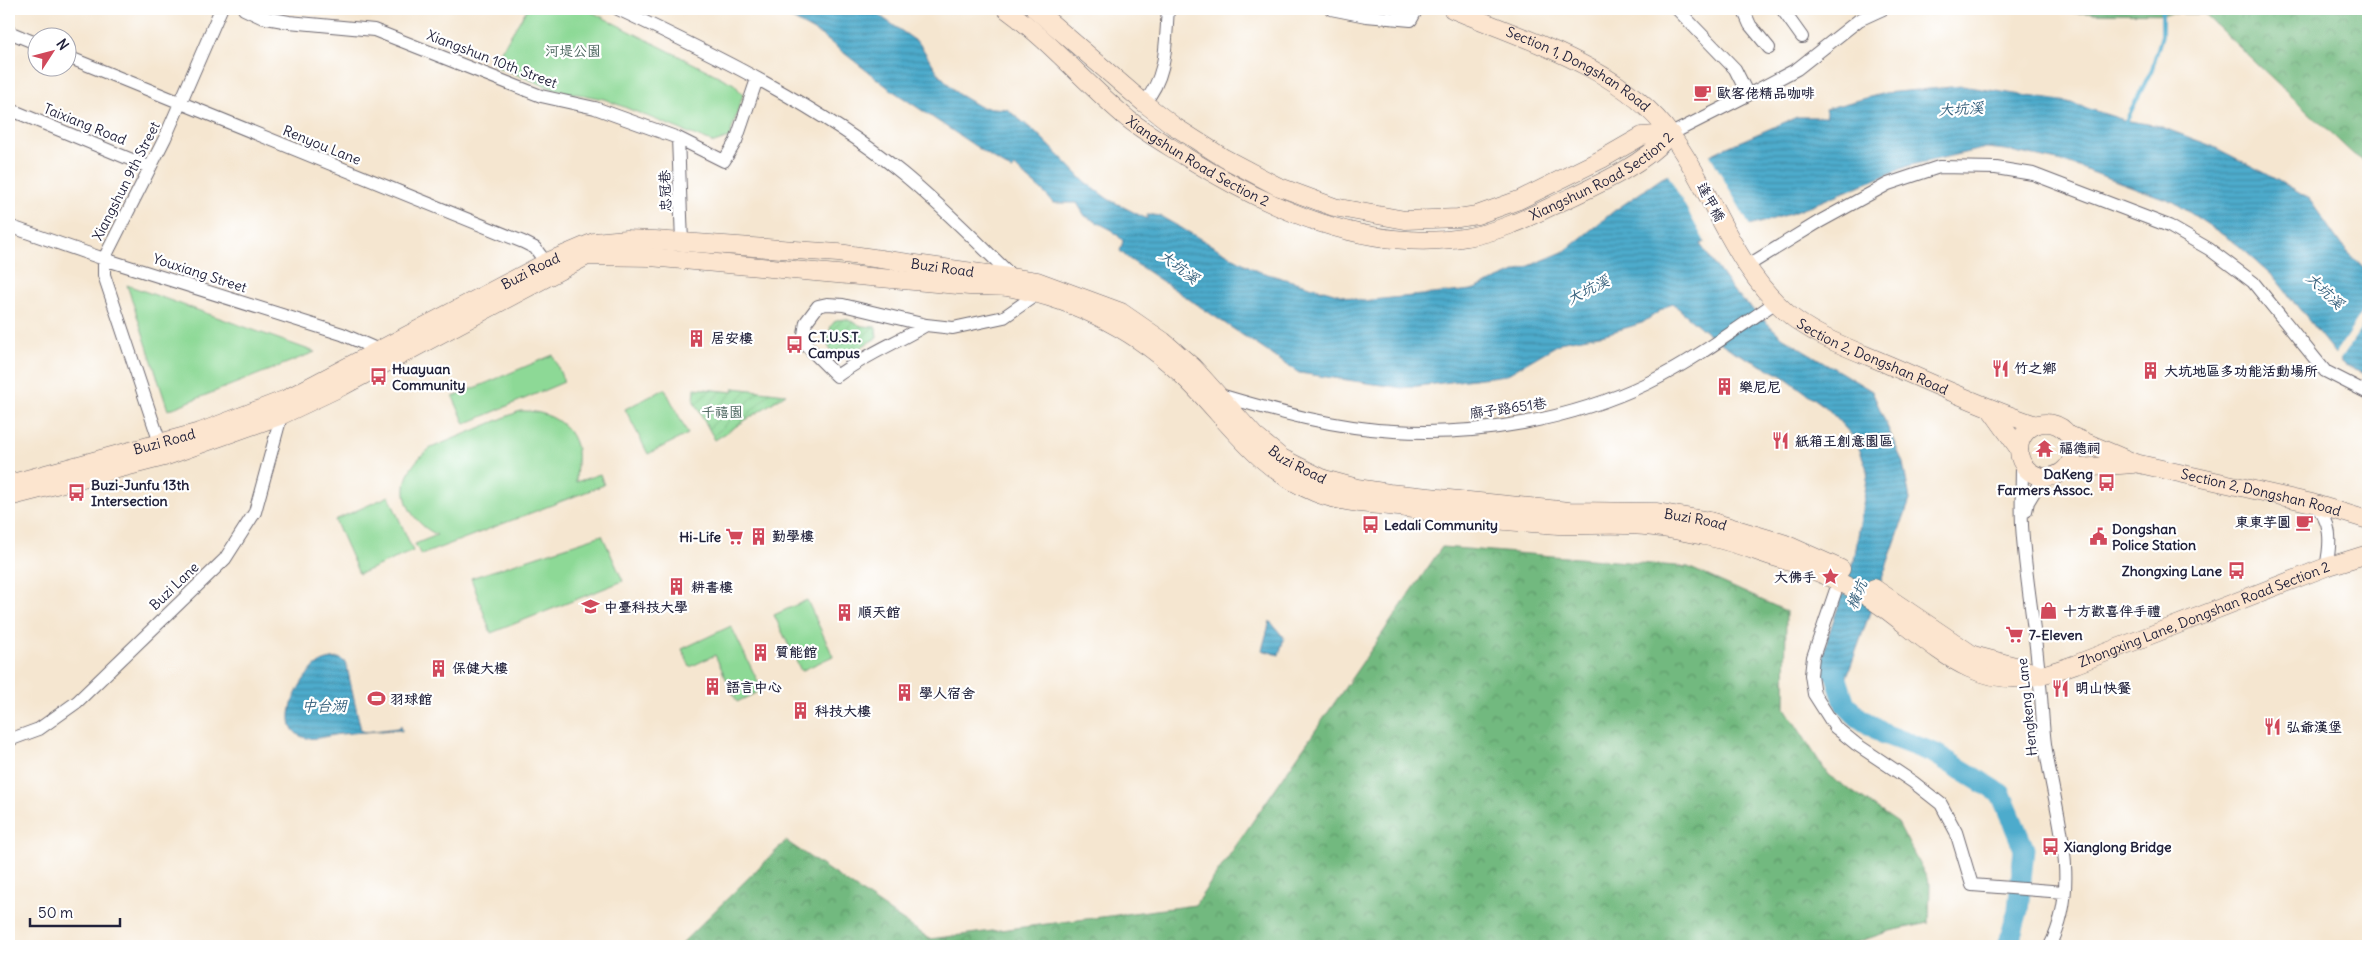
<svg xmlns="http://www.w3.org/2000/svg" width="2377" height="955" viewBox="0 0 2377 955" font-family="Delius,'LXGW WenKai TC',sans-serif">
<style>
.green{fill:#8dd996;stroke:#587e68}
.forest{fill:url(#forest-crowns);stroke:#4a6e5d}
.garden{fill:url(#garden-furrows);stroke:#587e68}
.water{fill:url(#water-rules);stroke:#386684}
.pier{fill:#f5e6d0}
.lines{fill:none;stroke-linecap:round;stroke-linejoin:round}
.stream{stroke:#4dabcc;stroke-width:4}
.river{stroke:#4dabcc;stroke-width:21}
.street-casing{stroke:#6c676f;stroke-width:14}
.secondary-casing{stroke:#6c676f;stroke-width:19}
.street{stroke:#fff;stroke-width:12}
.secondary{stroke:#fce5cf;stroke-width:18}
.labels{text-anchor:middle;stroke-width:4.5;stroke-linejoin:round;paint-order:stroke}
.park-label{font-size:14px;fill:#47625b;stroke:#fff}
.street-label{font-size:14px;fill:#22223b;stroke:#fff}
.poi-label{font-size:14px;font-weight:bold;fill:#22223b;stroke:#fff;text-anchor:start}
.water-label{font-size:15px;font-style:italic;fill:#35607c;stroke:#fff}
</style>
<defs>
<pattern id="forest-crowns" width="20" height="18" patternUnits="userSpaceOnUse" patternTransform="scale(1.25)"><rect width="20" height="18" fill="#72b97f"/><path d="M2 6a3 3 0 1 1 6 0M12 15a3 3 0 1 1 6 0" fill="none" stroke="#5d9669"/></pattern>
<pattern id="garden-furrows" width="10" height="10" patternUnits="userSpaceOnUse" patternTransform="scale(1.25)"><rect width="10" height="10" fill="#8dd996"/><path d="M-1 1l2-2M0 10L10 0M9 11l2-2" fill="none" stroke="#79ba82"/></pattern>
<pattern id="water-rules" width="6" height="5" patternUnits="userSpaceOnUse" patternTransform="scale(1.25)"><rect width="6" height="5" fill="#4dabcc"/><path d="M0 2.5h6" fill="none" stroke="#408ba7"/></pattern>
</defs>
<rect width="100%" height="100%" fill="#fff"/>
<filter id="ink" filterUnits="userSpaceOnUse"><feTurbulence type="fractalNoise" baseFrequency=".02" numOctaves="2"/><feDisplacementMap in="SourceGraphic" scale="10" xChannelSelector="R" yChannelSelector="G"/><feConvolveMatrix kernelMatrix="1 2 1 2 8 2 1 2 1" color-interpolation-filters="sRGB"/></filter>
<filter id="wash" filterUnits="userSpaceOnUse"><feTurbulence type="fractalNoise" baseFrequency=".0096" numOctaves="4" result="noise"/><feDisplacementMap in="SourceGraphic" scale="20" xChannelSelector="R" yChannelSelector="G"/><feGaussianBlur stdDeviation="1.12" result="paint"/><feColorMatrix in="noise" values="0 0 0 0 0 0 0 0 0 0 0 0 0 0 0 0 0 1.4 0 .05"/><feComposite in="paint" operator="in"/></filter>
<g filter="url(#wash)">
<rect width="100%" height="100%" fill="#f5e6d0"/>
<!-- green -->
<path class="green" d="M527 9H586L734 84 743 95 729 138 714 143 604 99 556 90 497 67 493 64Z
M127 285 315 352 168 410Z
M553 355 564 382 465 424 453 397Z
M665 389 688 434 648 454 625 409Z
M520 411C545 410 572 422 577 450 578 461 576 472 576 482L600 474 604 485 421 555 415 544 437 535C432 532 426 529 421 524 395 499 402 468 431 448Z
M389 496 413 551 359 574 335 520Z
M602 535 623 581 491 633 471 578Z
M807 600 833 656 801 671 774 615Z
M731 626 762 690 737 702 715 655 690 667 682 649Z"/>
<!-- forest -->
<path class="forest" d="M2074 9H2368V164L2353 154 2204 14 2074 13Z
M1442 547 1688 567 1786 611 1785 708 1828 775 1898 823 1930 884 1929 923 1890 931 1846 946H679L786 841 930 939 1195 905Z"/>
<!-- garden -->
<path class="garden" d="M846 319 862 326 876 327 877 338C864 344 855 353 840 357L831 351 827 343 831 326 836 320Z
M695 388 733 392 734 388 786 394 715 440 694 402Z"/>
<!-- water -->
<path class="water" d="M774 9H870L919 43 939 74 958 94 980 107 1007 109 1041 137 1085 182 1108 199 1147 219V214L1160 216 1257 271 1362 301 1472 290 1565 251 1614 211 1662 178 1727 147 1797 117H1827L1825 109 1885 93 1962 86 2068 102 2124 120 2159 126 2212 146 2265 173 2309 199 2341 245 2368 273V374L2344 365 2274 277 2238 245 2174 202 2067 163 2006 150 1986 148 1911 165 1790 214 1725 233 1700 244 1735 293 1782 337 1872 391 1903 463 1910 500 1844 685 1845 704 1820 670 1828 636 1854 561 1865 492 1868 472 1856 440 1827 408 1783 376 1733 351 1712 337 1672 303 1642 323 1605 334 1564 341 1506 375 1402 388 1299 373 1129 259 1120 251 1123 241 1112 230 1085 216 1077 203H1053C1042 188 1027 180 1015 167L1011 170 890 89 821 35Z
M1270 621 1284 638 1279 655 1262 650Z
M339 658 346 663 361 730 365 732 399 728 401 725 402 731 398 730C379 731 360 732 341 734 329 735 317 740 306 738 272 730 300 677 317 665 323 660 331 659 339 658Z"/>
<!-- pier -->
<path class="pier" d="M1709 153 1751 228 1725 235 1706 244 1667 173Z
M2368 304V318L2339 361 2333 357Z"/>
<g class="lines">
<!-- stream -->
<path class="stream" d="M2125 123 2152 69 2162 35V9"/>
<!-- river -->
<path class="river" d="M1836 676 1845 704 1858 717 1884 734 1934 753 2001 794 2024 849 2018 910 2008 946"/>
</g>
</g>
<g filter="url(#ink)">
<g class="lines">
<defs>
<path id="street" d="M244 9 261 17 289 22 374 30 541 96 595 108 678 138 724 161 736 141 757 79
M618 9C713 54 820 106 902 173 941 205 976 241 1012 276L1011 280
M1331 9 1366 16 1411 20 1417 9
M1743 9 1750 25 1769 48
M1782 9 1802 37
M9 32 38 44
M68 57 523 242 535 248 550 268
M1748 95 1797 69 1859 20 1883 9
M1144 103C1168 75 1165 44 1168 9
M9 109 149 167
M1671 134 1748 95 1735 69 1677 9
M678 138 682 242
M9 226 104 259 342 334 381 351
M1747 266 1817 223 1888 184 1939 167 1996 168 2033 174 2169 226 2209 249 2253 282 2325 371 2368 393
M926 325C896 343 865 355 837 376L807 346 804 335 806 322 818 306 827 304 843 305 926 325 953 328 1004 317 1037 294
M1220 395C1277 412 1335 428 1394 431 1479 436 1571 420 1648 383 1693 361 1735 330 1776 302
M162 449 104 275V259L165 138 221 9
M2022 461C2022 483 2021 504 2022 525 2025 576 2035 626 2039 676 2042 698 2042 721 2045 744 2054 811 2083 882 2050 946
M2312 503C2333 519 2331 544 2326 567
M2026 511 2028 502 2043 477
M1841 575 1813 657 1811 675 1814 694 1835 727 1856 744 1913 782 1941 804 1956 832 1972 885 2064 892
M9 740 39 729 77 702 225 559 255 512 283 409"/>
<g id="secondary">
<path id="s1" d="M1006 9C1050 41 1086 84 1128 119 1146 133 1167 145 1186 157 1269 209 1368 254 1468 237 1497 232 1523 220 1550 207 1592 187 1640 168 1671 134"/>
<path d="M1035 9 1144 103 1174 126 1224 158 1277 186 1334 207 1405 220 1458 218 1477 215 1519 200 1602 159 1642 136 1671 134"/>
<path id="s2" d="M1452 9C1526 40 1623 68 1671 135 1713 192 1732 264 1786 312 1814 337 1855 350 1889 365 1938 386 1985 408 2036 425"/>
<path d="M1991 410 2019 449"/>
<circle cx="2046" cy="450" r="27"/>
<path id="s3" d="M2069 435 2135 463 2312 503 2368 520"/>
<path d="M2066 469 2133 464"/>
<path id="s4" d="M9 484 200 432 286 399 547 262 594 242 626 239 655 240 838 253 1037 281 1121 312 1163 341 1193 367 1255 436 1282 458 1324 479 1357 488 1389 493 1569 511 1657 512 1710 521 1783 543 1841 569"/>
<path id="s5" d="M9 497 164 457 282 415 343 386 587 256 650 257 969 286C983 287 999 285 1012 288 1079 301 1140 333 1188 381 1231 424 1256 468 1316 493 1344 504 1376 504 1406 508 1456 516 1507 522 1558 525 1580 526 1603 524 1625 525 1651 525 1679 531 1704 536 1728 540 1752 550 1774 557 1814 569 1851 584 1885 609 1934 645 1973 691 2041 675 2053 672 2064 668 2076 664L2326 567 2368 554"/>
<path d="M1874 588 1973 655 2015 666 2037 674"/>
</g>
</defs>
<!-- street casing -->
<use href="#street" class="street-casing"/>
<!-- secondary casing -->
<use href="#secondary" class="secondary-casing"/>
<!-- street -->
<use href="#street" class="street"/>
<!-- secondary -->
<use href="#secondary" class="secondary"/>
</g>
</g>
<!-- icons -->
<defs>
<symbol id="cafe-bare" viewBox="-9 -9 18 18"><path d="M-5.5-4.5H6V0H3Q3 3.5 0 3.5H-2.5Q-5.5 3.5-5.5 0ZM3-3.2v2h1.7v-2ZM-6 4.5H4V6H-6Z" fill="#d1495b" stroke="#fff" stroke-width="2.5" paint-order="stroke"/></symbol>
<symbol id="building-bare" viewBox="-9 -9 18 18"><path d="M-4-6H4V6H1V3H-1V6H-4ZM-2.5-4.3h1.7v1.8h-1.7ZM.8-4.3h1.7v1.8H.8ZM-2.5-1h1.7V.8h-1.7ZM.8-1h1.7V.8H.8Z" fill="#d1495b" stroke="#fff" stroke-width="2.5" paint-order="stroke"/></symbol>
<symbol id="bus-bare" viewBox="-9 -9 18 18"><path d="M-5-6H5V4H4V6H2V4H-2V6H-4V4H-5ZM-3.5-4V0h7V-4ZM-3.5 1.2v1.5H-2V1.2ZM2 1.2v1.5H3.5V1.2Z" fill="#d1495b" stroke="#fff" stroke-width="2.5" paint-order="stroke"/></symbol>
<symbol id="restaurant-bare" viewBox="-9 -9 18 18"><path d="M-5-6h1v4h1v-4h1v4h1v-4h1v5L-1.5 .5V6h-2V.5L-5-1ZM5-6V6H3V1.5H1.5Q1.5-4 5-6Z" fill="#d1495b" stroke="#fff" stroke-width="2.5" paint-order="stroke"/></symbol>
<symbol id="temple-bare" viewBox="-9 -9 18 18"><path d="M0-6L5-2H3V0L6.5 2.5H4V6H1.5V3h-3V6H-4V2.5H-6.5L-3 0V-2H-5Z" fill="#d1495b" stroke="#fff" stroke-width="2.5" paint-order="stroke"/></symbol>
<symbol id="supermarket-bare" viewBox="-9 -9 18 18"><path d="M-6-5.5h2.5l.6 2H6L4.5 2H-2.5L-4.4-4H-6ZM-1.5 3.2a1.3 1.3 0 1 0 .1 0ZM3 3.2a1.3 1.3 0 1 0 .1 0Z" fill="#d1495b" stroke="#fff" stroke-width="2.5" paint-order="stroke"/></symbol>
<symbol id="civic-bare" viewBox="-9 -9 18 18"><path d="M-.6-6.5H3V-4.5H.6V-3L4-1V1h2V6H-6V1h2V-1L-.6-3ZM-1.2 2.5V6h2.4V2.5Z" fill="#d1495b" stroke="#fff" stroke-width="2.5" paint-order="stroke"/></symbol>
<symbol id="sight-bare" viewBox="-9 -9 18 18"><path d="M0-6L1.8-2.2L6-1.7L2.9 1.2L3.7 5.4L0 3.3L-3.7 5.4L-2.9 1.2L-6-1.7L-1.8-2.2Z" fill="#d1495b" stroke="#fff" stroke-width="2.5" paint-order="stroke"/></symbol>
<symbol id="university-bare" viewBox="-9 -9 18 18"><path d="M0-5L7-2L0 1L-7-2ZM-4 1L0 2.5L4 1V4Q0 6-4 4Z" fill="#d1495b" stroke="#fff" stroke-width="2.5" paint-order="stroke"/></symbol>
<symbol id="shop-bare" viewBox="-9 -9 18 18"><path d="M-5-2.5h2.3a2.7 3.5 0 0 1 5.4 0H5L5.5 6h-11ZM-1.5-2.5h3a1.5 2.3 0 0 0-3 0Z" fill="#d1495b" stroke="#fff" stroke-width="2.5" paint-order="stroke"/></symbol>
<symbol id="stadium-bare" viewBox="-9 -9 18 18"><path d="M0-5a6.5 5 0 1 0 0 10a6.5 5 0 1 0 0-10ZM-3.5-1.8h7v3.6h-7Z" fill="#d1495b" stroke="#fff" stroke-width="2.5" paint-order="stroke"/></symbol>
</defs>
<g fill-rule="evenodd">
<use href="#cafe-bare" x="1690" y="80" width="25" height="25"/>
<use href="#building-bare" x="684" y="326" width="25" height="25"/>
<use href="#bus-bare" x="782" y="332" width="25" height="25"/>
<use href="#restaurant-bare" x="1988" y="356" width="25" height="25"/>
<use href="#building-bare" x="2138" y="358" width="25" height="25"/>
<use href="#bus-bare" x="366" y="364" width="25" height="25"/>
<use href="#building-bare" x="1712" y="374" width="25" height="25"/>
<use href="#restaurant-bare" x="1768" y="428" width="25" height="25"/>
<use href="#temple-bare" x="2032" y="436" width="25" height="25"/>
<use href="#bus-bare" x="2094" y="470" width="25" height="25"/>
<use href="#bus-bare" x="64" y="480" width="25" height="25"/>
<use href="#cafe-bare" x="2292" y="510" width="25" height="25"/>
<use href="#bus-bare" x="1358" y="512" width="25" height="25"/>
<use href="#building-bare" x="746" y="524" width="25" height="25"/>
<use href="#supermarket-bare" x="722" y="524" width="25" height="25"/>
<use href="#civic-bare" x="2086" y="524" width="25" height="25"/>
<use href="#bus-bare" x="2224" y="558" width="25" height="25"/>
<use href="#sight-bare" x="1818" y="564" width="25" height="25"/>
<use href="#building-bare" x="664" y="574" width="25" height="25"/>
<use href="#university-bare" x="578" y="594" width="25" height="25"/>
<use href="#shop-bare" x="2036" y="598" width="25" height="25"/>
<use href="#building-bare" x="832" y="600" width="25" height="25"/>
<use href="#supermarket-bare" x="2002" y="622" width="25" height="25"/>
<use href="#building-bare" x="748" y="640" width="25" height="25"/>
<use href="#building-bare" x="426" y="656" width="25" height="25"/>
<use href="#building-bare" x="700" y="674" width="25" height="25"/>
<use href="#restaurant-bare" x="2048" y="676" width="25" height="25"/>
<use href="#building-bare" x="892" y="680" width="25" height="25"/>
<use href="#stadium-bare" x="364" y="686" width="25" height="25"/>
<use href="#building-bare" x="788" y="698" width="25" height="25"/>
<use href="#restaurant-bare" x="2260" y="714" width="25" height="25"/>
<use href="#bus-bare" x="2038" y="834" width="25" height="25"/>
</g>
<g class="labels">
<!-- park labels -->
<g class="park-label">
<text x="573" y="56">河堤公園</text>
<text x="722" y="417">千禧園</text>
</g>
<!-- street labels -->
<g class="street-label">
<text transform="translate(492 59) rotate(21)" y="5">Xiangshun 10th Street</text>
<text dy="5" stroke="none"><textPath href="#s2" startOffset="140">Section 1, Dongshan Road</textPath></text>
<text transform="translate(85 124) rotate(22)" y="5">Taixiang Road</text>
<text transform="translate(322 145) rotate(22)" y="5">Renyou Lane</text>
<text dy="5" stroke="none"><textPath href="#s1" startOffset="246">Xiangshun Road Section 2</textPath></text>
<text dy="5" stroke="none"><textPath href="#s1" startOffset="681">Xiangshun Road Section 2</textPath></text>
<text transform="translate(126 181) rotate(-63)" y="5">Xiangshun 9th Street</text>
<text transform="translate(665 191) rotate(-92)" y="5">忠冠巷</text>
<text transform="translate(1711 202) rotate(61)" y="5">逢甲橋</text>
<text dy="5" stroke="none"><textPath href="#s4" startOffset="986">Buzi Road</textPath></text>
<text dy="5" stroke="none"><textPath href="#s4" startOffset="566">Buzi Road</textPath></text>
<text transform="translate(200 273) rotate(18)" y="5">Youxiang Street</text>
<text dy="5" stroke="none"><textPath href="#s2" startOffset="566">Section 2, Dongshan Road</textPath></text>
<text transform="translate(1508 408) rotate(-8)" y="5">廍子路651巷</text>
<text dy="5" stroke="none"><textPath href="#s4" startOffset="161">Buzi Road</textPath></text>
<text dy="5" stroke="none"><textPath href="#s4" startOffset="1406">Buzi Road</textPath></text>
<text dy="5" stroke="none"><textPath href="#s3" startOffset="201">Section 2, Dongshan Road</textPath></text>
<text dy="5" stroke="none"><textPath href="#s4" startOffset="1811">Buzi Road</textPath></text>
<text transform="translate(174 586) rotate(-44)" y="5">Buzi Lane</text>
<text dy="5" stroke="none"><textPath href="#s5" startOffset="2368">Zhongxing Lane, Dongshan Road Section 2</textPath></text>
<text transform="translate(2027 707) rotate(-96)" y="5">Hengkeng Lane</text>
</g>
<!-- poi labels -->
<g class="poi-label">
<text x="1717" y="98">歐客佬精品咖啡</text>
<text x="808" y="342">C.T.U.S.T.<tspan x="808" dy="16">Campus</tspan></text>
<text x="711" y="343">居安樓</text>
<text x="2014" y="373">竹之鄉</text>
<text x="392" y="374">Huayuan<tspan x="392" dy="16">Community</tspan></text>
<text x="2164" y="376">大坑地區多功能活動場所</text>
<text x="1739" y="392">樂尼尼</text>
<text x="1795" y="446">紙箱王創意園區</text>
<text x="2059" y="453">福德祠</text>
<text x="2093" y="479" text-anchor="end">DaKeng<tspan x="2093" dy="16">Farmers Assoc.</tspan></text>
<text x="91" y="490">Buzi-Junfu 13th<tspan x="91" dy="16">Intersection</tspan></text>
<text x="2291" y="527" text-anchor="end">東東芋圓</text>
<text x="1384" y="530">Ledali Community</text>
<text x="2112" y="534">Dongshan<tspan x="2112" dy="16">Police Station</tspan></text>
<text x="772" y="541">勤學樓</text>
<text x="721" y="542" text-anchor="end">Hi-Life</text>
<text x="2222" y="576" text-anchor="end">Zhongxing Lane</text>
<text x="1816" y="582" text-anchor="end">大佛手</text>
<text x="691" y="592">耕書樓</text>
<text x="604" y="612">中臺科技大學</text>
<text x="2063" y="616">十方歡喜伴手禮</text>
<text x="858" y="617">順天館</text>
<text x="2029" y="640">7-Eleven</text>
<text x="775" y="657">質能館</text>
<text x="452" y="673">保健大樓</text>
<text x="726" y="692">語言中心</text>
<text x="2075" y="693">明山快餐</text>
<text x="919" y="698">學人宿舍</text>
<text x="390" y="704">羽球館</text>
<text x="815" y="716">科技大樓</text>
<text x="2286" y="732">弘爺漢堡</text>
<text x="2064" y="852">Xianglong Bridge</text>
</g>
<!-- water labels -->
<g class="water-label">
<text transform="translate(1961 109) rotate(-3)" y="5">大坑溪</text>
<text transform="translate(1179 267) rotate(37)" y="5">大坑溪</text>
<text transform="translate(1588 290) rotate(-27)" y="5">大坑溪</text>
<text transform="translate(2325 291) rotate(43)" y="5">大坑溪</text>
<text transform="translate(1857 595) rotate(-68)" y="5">橫坑</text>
<text x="324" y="711">中台湖</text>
</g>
</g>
<!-- margin -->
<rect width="2377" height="955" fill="none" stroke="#fff" stroke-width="30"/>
<!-- north arrow -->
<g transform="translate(52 52) rotate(54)"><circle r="24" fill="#ffffff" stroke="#a7a7b1"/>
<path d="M0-4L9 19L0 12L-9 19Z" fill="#d1495b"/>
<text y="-8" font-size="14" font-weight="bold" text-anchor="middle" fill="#22223b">N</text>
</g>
<!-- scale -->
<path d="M30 918v8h90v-8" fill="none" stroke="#22223b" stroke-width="2.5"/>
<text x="38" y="918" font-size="15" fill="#22223b" stroke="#ffffff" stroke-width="4" paint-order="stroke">50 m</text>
</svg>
